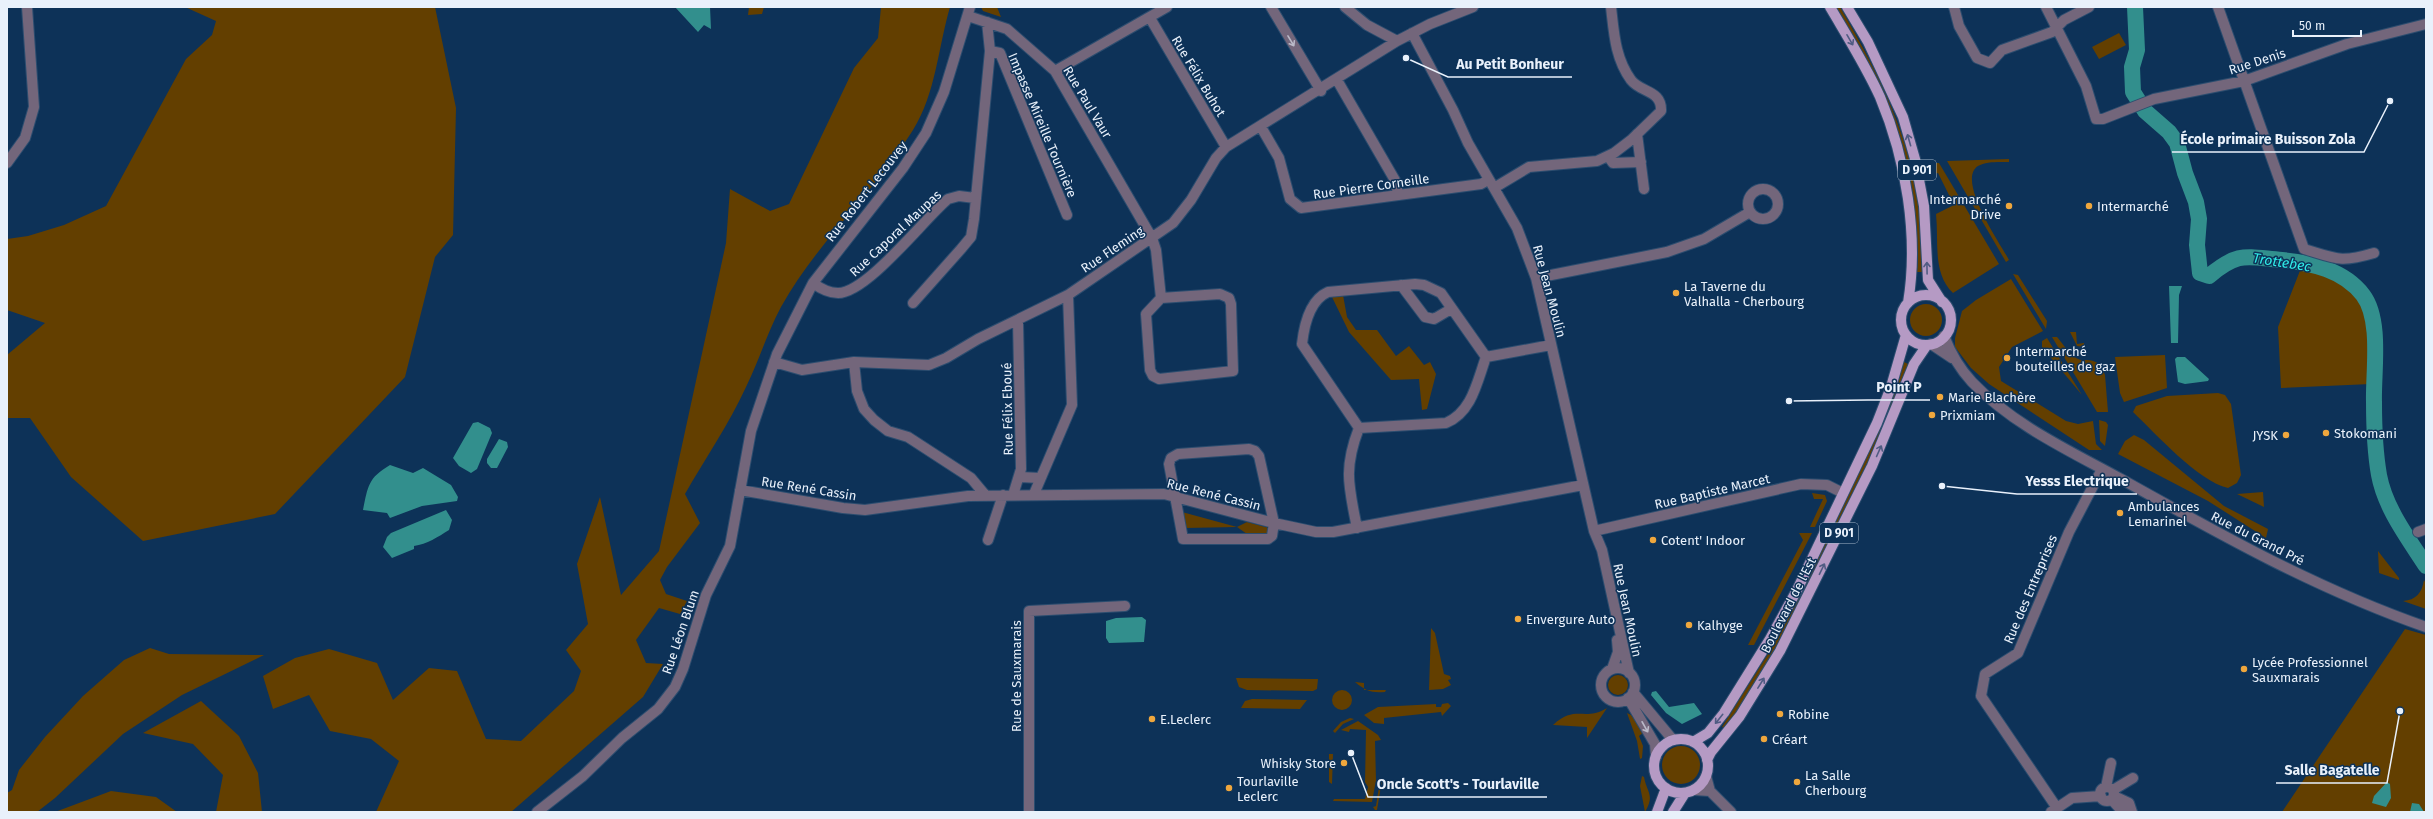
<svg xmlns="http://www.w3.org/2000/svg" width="2433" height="819" viewBox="0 0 2433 819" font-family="'Fira Sans',sans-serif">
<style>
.green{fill:#633f00}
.water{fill:#328f8d}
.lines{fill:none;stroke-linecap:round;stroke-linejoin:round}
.river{stroke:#328f8d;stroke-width:16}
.minor-casing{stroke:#2c4d6f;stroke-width:12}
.major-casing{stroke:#2c4d6f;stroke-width:12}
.minor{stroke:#73667b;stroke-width:10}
.major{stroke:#b59ac4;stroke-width:10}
.oneway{stroke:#505c83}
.oneway2{stroke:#bab9c8}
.poi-dot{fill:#efa73d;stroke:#0d3258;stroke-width:1.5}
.labels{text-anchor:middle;stroke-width:3;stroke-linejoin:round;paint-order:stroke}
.shield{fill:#0d3258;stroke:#a7b8ca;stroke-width:1}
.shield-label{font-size:12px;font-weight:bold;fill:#e9f1fb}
.street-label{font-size:13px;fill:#e9f1fb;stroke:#0d3258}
.poi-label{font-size:13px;fill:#e9f1fb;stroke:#0d3258;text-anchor:start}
.water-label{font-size:14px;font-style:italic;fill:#2febe7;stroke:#0d3258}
.leader{fill:none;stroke:#e9f1fb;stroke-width:1.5}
.callout-dot{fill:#e9f1fb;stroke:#0d3258;stroke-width:1.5}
.callout-label{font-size:14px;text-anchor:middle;font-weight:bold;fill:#e9f1fb;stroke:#0d3258;stroke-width:3;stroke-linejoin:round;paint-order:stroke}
</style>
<rect width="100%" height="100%" fill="#0d3258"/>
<!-- green -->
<path class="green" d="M185 7H435L456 108 453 235 435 257 405 377 275 514 143 541 71 477 30 418H7V355L45 323 7 310V239L28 236 64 225 106 206 186 59 212 35 216 21Z
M749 7H764L762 14 748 15Z
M881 7H950C938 48 936 93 913 130 874 193 817 242 781 307 767 333 759 361 746 387 729 424 705 459 685 494L700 523 667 567 660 580 666 594 687 601 680 614 659 608 636 640 646 663 663 664 643 697 511 812H376L399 761 371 739 330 731 309 695 273 709 263 676 295 658 329 649 377 663 393 700 429 668 457 671 486 739 521 741 574 691 581 671 566 650 588 624 577 564 600 497 621 595 659 551 726 243 730 189 770 211 789 204 854 68 878 38Z
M981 7H997L1001 17 983 11Z
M1836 7H1840L1844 14C1881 78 1911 139 1920 214 1922 233 1922 253 1923 272H1917L1918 258 1914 210 1910 179 1900 140Z
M2119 33 2126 45 2099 59 2092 47Z
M2009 159V162C2000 162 1986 161 1978 166 1956 180 2000 243 2009 260L2006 262 1947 161Z
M1933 163H1939L1999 264 1953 293C1932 273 1939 241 1936 214L1954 205 1938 173 1930 175Z
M2301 268C2314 272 2328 274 2339 281 2375 301 2371 349 2371 384L2281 388 2278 327Z
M2013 274 2018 275 2047 321 2046 329Z
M2011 279 2043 331 2012 347 1999 367 2001 381 2066 421 2078 424 2093 421 2096 444 2102 450H2089L1989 384 1971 368 1955 347V338L1962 311 1976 300Z
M1343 295 1347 317 1356 330H1377L1396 356 1409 346 1424 365 1430 362 1436 374 1427 409 1422 410 1419 379 1391 380 1349 332 1332 297Z
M1910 320a16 16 0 1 1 32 0a16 16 0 1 1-32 0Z
M2070 332H2076L2077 344 2084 343V347L2077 346Z
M2052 337H2057C2064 345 2072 359 2082 360 2088 360 2094 359 2101 366L2105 375 2108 412H2097Z
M2047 338 2082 395 2042 347V341Z
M2165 355 2167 388 2124 402 2120 393 2115 357Z
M1904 362 1908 364C1884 434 1850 499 1818 566 1791 621 1765 681 1724 728L1722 727 1770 651 1804 586 1876 437Z
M2218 393 2225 395 2231 404 2241 475 2237 483 2228 488C2198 481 2156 434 2133 412L2136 406 2167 396Z
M2099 420 2106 422 2108 425 2105 446 2100 441Z
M2134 435 2144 440 2224 506 2268 529 2266 538 2208 501 2118 454 2125 441Z
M2263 492 2264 507 2237 494Z
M1812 493 1825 495 1827 501 1815 527H1810L1823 499H1814Z
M1182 512 1237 527 1247 522 1269 528 1267 533 1247 534 1237 527 1185 528Z
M1812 533 1754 645H1748L1803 540 1799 533Z
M2378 551 2399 578V580L2379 573Z
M2424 580 2426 584V609L2403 601C2416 600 2422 593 2424 580Z
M1431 628 1435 633 1444 674 1450 676 1451 679 1448 680 1451 685 1443 689 1429 690Z
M2405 629 2426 635V812H2282Z
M150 648 169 654 264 655 182 695 123 734 55 798 37 812H7V793L12 790 19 770 45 737 83 696 124 660Z
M1608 685a10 10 0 1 1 20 0a10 10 0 1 1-20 0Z
M1236 678 1313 679H1318L1317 689 1313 691 1247 690 1239 687Z
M1355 682 1364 683V690H1386L1385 692C1371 693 1366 691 1355 682Z
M1332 700a10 10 0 1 1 20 0a10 10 0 1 1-20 0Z
M1252 699 1307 700 1300 709 1241 708 1245 701Z
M201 701 239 736 258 773 262 812H216L223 775 193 744 143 733Z
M1448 703 1451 706 1442 716 1441 712 1384 718V724L1374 723 1364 715 1378 707 1436 704V707H1441L1442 704Z
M1607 708 1587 738V727L1553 725C1576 704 1584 722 1607 708Z
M1627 713 1631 715 1644 732 1639 736 1643 746 1642 758 1640 759 1637 741Z
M1350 718 1354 719 1343 724 1335 733 1333 731 1341 722Z
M1358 721 1378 735 1381 740 1375 741 1376 780 1372 802 1333 801 1334 799H1365L1368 787 1365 782 1366 730 1350 729 1349 732 1341 730Z
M1662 765a19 19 0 1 1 38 0a19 19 0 1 1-38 0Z
M1329 754H1333L1332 784 1329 782Z
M1642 776 1644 777C1647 793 1655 795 1645 812L1640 786Z
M1380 780H1382L1377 810H1375L1373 807 1376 806Z
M111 791 156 797 177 812H55Z"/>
<!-- water -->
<path class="water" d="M675 7H710L711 29 704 25 698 32Z
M2169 286H2182L2179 295 2178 343H2171Z
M2177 357H2185L2209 379 2208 381 2185 384 2178 382 2175 359Z
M478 422 490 428 492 433 477 469 471 473 459 466 453 458 473 423Z
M499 439 507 442 508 447 497 468H491L487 463V459Z
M390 465 413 473 423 468 451 485 458 497 457 501 422 506 390 518 387 513 363 510C368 486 368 478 390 465Z
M446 510 452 520 449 530C438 537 427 544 414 546V549L392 558 383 547 387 537 391 533Z
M1142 617 1146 620 1144 642 1109 643 1106 638V621L1116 618Z
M1656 691 1669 707 1694 703 1702 714 1682 724 1666 713 1651 695 1652 692Z
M2387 782 2390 784 2391 798 2386 807 2372 803 2374 796Z
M2412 803 2419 804 2424 812H2410Z"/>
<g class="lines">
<!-- river -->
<path class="river" d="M2135 7 2137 50 2132 67 2133 92 2145 111 2169 132 2177 143 2185 173 2196 202 2199 219 2197 245 2200 273 2209 276C2239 251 2246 257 2282 260 2312 263 2344 270 2363 295 2382 320 2373 373 2374 402 2374 426 2375 452 2379 475 2385 508 2408 538 2426 566"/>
<defs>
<path id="minor" d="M1271 7 1321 91
M1345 7 1367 25 1397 41
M1954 7 1959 26 1977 58 1990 63 2002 50 2052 32 2064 20 2089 7
M2046 7 2086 86 2096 119H2103L2154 99 2244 81 2347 44 2426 24
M2218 7 2304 249C2337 259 2340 263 2374 253
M968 16 1007 29 1055 71 1152 238 1156 250 1161 298 1220 294 1229 298 1231 304 1233 371 1159 379 1153 376 1150 370 1146 314 1161 298
M1150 18 1226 147
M1412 33 1453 110 1468 143 1517 228 1536 278 1594 531 1602 550 1629 673
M990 51 1000 53 1067 215
M1055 71 1167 7
M1337 80 1396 182 1398 195
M1261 127 1279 158 1290 199 1301 208 1481 184 1488 180
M1637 134 1644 189
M1608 156 1613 163 1641 162
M7 163 25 138 34 107 27 7
M1494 188 1529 167 1597 161 1614 153 1631 140 1661 111C1662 90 1641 93 1631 80 1615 58 1614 33 1611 7
M1748 204a15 15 0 1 1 30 0a15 15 0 1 1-30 0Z
M1536 278 1667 252 1704 239 1750 212
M813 283C821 289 828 293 838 293 867 293 924 219 948 199L959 196 975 198
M1401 285 1425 317 1434 319 1451 309
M913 303 961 249 971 237 974 219 990 51 987 22
M1944 336C1951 354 1959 368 1972 382 2013 425 2070 451 2121 479 2221 535 2317 589 2426 627
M1931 344 1952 358
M1486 357 1551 345
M774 362 802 370 854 362 929 365 946 358 978 339 1068 295 1173 223 1191 200 1216 158 1226 147 1397 41 1430 24 1473 7
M854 362 857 391 864 409 874 420 888 431 908 437 971 478 986 496
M1359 428 1302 344C1304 326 1310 300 1328 292L1415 284 1424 285 1441 293 1486 357
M1249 449 1255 451 1259 456 1274 523 1272 536 1268 539H1183L1169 464 1171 458 1178 454Z
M1020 477 1040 478
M740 490 843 508 865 510 968 496 1164 494 1274 523 1316 532H1333L1583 485
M1034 494 1072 405 1068 295
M1013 495 1021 469 1018 321
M1357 528C1349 487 1343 469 1359 428L1446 423C1472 412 1477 382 1486 357
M1594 531 1801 484 1827 485 1843 493
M2418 532 2426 529
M988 540 1003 495
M1601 685a17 17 0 1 1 34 0a17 17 0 1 1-34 0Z
M1612 669 1618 652 1617 640
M1633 692 1673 740
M1628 698 1655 744 1656 757
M1706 776 1710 791 1731 812
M2100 794a7 7 0 1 1 14 0a7 7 0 1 1-14 0Z
M2106 787 2111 763
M1694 790 1710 791
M2113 790 2133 778
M2114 796 2129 803 2132 812
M2112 800 2123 812
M2057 808 1981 696 1985 674 2018 653 2069 532 2102 469
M537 812 583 776 622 738 658 709 675 687 683 669 706 595 730 546 751 431 777 354 813 283 903 168 926 133 944 92 970 7
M1029 812V611L1125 606
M2051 812 2072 798 2101 796"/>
<path id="major" d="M1830 7C1847 36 1866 66 1880 97 1906 159 1919 236 1908 303
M1847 7 1868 42 1903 117 1915 159 1924 206 1928 280 1942 302
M1901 320a25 25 0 1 1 50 0a25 25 0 1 1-50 0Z
M1654 766a27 27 0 1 1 54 0a27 27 0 1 1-54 0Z
M1693 742 1708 733 1724 713 1770 639 1797 590 1877 423 1891 387 1906 335
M1707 760 1711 752 1740 716 1780 651 1872 466 1914 364 1927 345
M1657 812 1666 788
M1673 812 1685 793"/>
</defs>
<!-- minor casing -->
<use href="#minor" class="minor-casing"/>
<!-- major casing -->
<use href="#major" class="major-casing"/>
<!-- minor -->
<use href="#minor" class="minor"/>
<!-- major -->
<use href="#major" class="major"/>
</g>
<!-- one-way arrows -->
<defs><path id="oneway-shaft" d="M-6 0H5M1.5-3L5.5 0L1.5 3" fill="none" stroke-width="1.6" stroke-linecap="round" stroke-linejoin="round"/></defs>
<g class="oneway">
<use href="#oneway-shaft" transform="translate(1850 40) rotate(60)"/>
<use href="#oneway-shaft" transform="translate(1909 140) rotate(-106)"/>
<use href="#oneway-shaft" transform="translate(1927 268) rotate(-91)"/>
<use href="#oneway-shaft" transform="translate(1879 451) rotate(-66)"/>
<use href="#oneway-shaft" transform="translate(1822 569) rotate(-64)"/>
<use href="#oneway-shaft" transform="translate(1761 683) rotate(-58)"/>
<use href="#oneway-shaft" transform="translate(1719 719) rotate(129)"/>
</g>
<g class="oneway2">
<use href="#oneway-shaft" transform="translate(1291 41) rotate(59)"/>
<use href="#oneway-shaft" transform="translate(1645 727) rotate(61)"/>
</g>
<!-- markers -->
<g class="poi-dot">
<circle cx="2009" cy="206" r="4"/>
<circle cx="2089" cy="206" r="4"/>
<circle cx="1676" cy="293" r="4"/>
<circle cx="2007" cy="358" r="4"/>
<circle cx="1940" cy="397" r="4"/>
<circle cx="1932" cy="415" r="4"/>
<circle cx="2326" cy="433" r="4"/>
<circle cx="2286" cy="435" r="4"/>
<circle cx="2120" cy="513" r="4"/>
<circle cx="1653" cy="540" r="4"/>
<circle cx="1518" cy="619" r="4"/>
<circle cx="1689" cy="625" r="4"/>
<circle cx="2244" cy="669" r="4"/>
<circle cx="1780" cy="714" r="4"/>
<circle cx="1152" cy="719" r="4"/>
<circle cx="1764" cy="739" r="4"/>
<circle cx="1344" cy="763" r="4"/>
<circle cx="1797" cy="782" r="4"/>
<circle cx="1229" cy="788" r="4"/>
</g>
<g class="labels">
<!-- shield labels -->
<g class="shield">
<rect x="1898" y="160" width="38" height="20" rx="3"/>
<rect x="1820" y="523" width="38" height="20" rx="3"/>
</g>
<g class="shield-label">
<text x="1917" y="174">D 901</text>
<text x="1839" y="537">D 901</text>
</g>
<!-- street labels -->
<g class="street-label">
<text transform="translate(2257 61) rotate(-18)" y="5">Rue Denis</text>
<text transform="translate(1199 76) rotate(59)" y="5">Rue Félix Buhot</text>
<text transform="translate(1088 102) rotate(59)" y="5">Rue Paul Vaur</text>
<text transform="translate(1043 125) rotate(67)" y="5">Impasse Mireille Tournière</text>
<text transform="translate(1371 186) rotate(-8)" y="5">Rue Pierre Corneille</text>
<text transform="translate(866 191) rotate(-52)" y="5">Rue Robert Lecouvey</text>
<text transform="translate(895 233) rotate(-43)" y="5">Rue Caporal Maupas</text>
<text transform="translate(1112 249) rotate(-34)" y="5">Rue Fleming</text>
<text transform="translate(1550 291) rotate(75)" y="5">Rue Jean Moulin</text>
<text transform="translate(1007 409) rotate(-91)" y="5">Rue Félix Eboué</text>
<text transform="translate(809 488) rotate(9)" y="5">Rue René Cassin</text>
<text transform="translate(1712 491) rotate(-13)" y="5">Rue Baptiste Marcet</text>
<text transform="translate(1214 494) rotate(14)" y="5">Rue René Cassin</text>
<text transform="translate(2258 538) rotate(27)" y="5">Rue du Grand Pré</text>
<text transform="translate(2030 589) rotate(-67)" y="5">Rue des Entreprises</text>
<text transform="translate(1788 605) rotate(-63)" y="5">Boulevard de l'Est</text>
<text transform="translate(1628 610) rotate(78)" y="5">Rue Jean Moulin</text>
<text transform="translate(680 632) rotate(-71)" y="5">Rue Léon Blum</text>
<text transform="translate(1016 676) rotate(-90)" y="5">Rue de Sauxmarais</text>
</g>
<!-- poi labels -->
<g class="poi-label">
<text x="2001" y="204" text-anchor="end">Intermarché<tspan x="2001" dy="15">Drive</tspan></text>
<text x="2097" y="211">Intermarché</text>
<text x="1684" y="291">La Taverne du<tspan x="1684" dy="15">Valhalla - Cherbourg</tspan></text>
<text x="2015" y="356">Intermarché<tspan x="2015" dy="15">bouteilles de gaz</tspan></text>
<text x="1948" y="402">Marie Blachère</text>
<text x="1940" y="420">Prixmiam</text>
<text x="2334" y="438">Stokomani</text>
<text x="2278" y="440" text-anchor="end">JYSK</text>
<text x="2128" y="511">Ambulances<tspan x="2128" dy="15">Lemarinel</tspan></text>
<text x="1661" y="545">Cotent' Indoor</text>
<text x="1526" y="624">Envergure Auto</text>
<text x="1697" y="630">Kalhyge</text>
<text x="2252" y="667">Lycée Professionnel<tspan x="2252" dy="15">Sauxmarais</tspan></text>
<text x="1788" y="719">Robine</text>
<text x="1160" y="724">E.Leclerc</text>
<text x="1772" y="744">Créart</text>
<text x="1336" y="768" text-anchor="end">Whisky Store</text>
<text x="1805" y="780">La Salle<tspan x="1805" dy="15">Cherbourg</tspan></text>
<text x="1237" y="786">Tourlaville<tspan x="1237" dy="15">Leclerc</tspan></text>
</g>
<!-- water labels -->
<g class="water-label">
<text transform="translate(2282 262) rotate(9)" y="5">Trottebec</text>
</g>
</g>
<!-- callouts -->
<path class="leader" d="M1406 58L1448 77H1572M2390 101L2364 152H2172M1789 401L1868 400H1930M1942 486L2017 494H2137M2400 711L2387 783H2276M1351 753L1368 797H1547"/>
<g class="callout-dot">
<circle cx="1406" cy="58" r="4"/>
<circle cx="2390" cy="101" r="4"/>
<circle cx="1789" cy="401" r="4"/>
<circle cx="1942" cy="486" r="4"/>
<circle cx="2400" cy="711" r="4"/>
<circle cx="1351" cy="753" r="4"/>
</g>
<g class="callout-label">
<text x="1510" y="69">Au Petit Bonheur</text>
<text x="2268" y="144">École primaire Buisson Zola</text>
<text x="1899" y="392">Point P</text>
<text x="2077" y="486">Yesss Electrique</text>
<text x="2332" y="775">Salle Bagatelle</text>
<text x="1458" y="789">Oncle Scott's - Tourlaville</text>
</g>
<!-- border -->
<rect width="2433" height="819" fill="none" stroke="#e9f1fb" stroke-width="16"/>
<!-- scale -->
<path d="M2293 30v6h68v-6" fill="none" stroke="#e9f1fb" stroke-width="2"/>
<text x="2299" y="30" font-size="12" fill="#e9f1fb" stroke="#0d3258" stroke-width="3" paint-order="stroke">50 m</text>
</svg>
